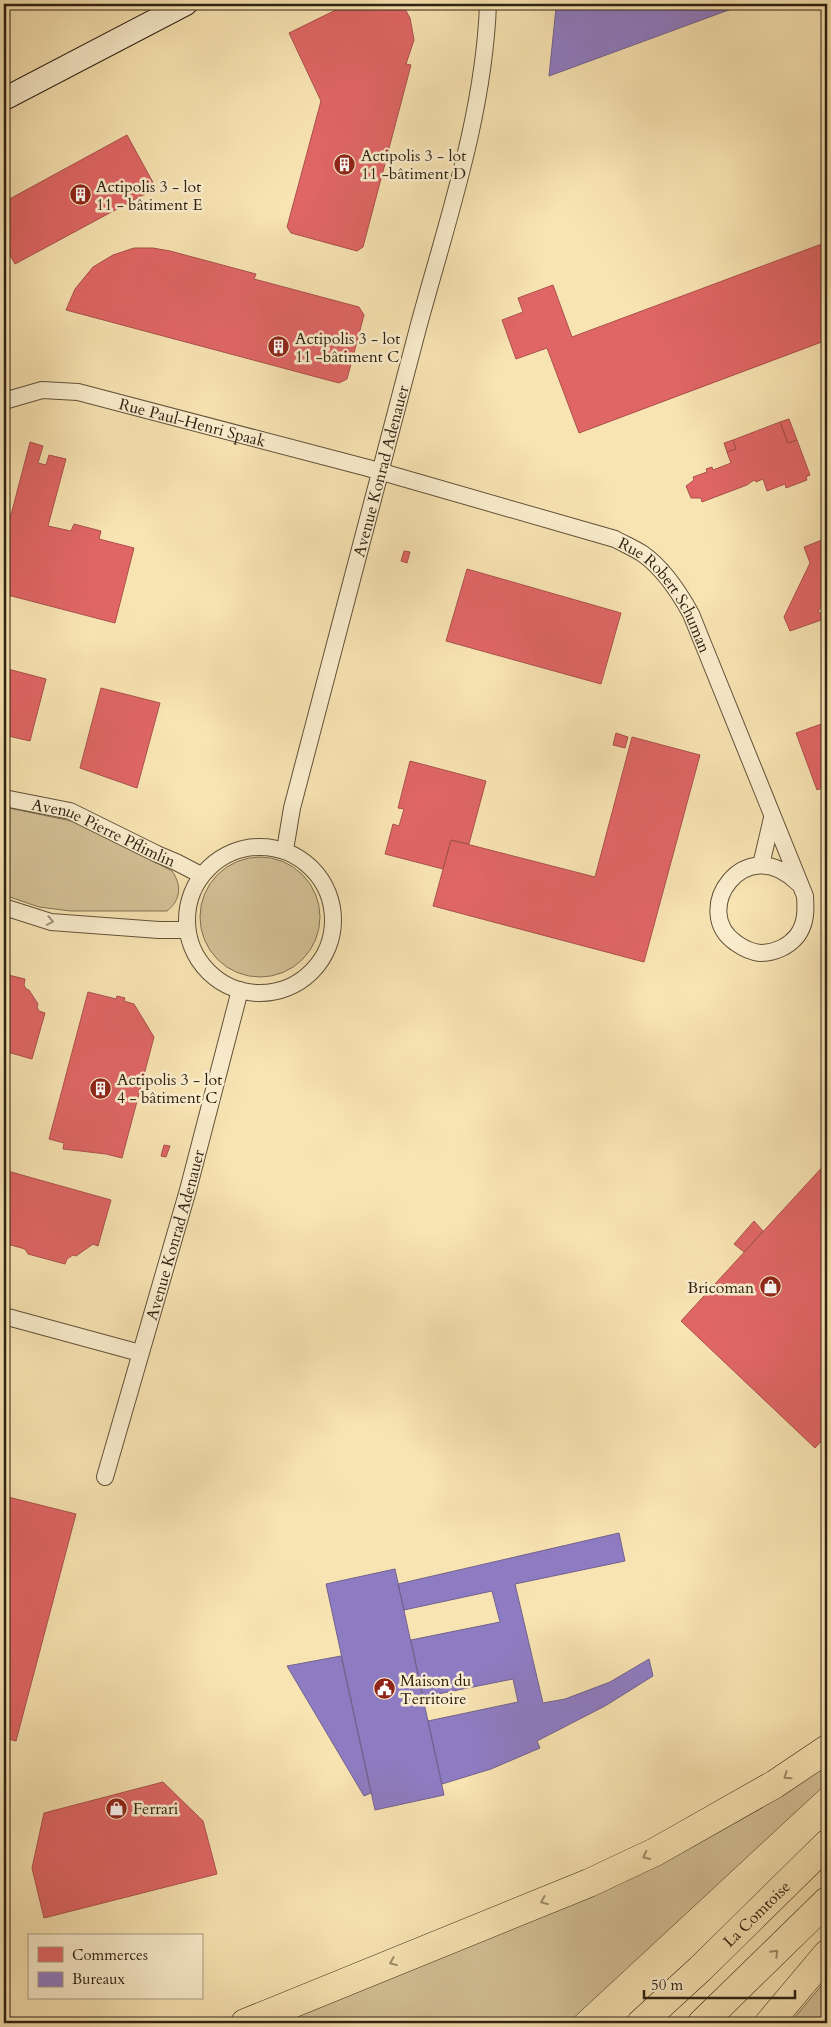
<svg xmlns="http://www.w3.org/2000/svg" width="831" height="2027" viewBox="0 0 831 2027" font-family="Cardo,serif">
<style>
.green{fill:#d5c297;stroke:#817254}
.shops{fill:#e06666;stroke:#aa514c}
.offices{fill:#8e7cc3;stroke:#71618e}
.lines{fill:none;stroke-linecap:round;stroke-linejoin:round}
.street-casing{stroke:#605239;stroke-width:18}
.secondary-casing{stroke:#2d2111;stroke-width:24}
.highway-casing{stroke:#2d2111;stroke-width:29}
.street{stroke:#faedcd;stroke-width:16}
.secondary{stroke:#faedcd;stroke-width:22}
.highway{stroke:#f8e3b2;stroke-width:28}
.oneway{stroke:#9e9178}
.oneway2{stroke:#9d8c6a}
.labels{text-anchor:middle;stroke-width:5;stroke-linejoin:round;paint-order:stroke}
.poi-label{font-size:16px;fill:#2d2111;stroke:#faedcd;text-anchor:start}
.street-label{font-size:16px;fill:#2d2111;stroke:#faedcd}
</style>
<rect width="100%" height="100%" fill="#f8e3b2"/>
<filter id="stains"><feTurbulence type="fractalNoise" baseFrequency=".004" numOctaves="4"/><feColorMatrix values="0 0 0 0 .2 0 0 0 0 .09 0 0 0 0 .02 0 0 0 .5 -.17"/></filter>
<radialGradient id="worn" r=".72"><stop offset=".6" stop-color="#630" stop-opacity="0"/><stop offset="1" stop-color="#630" stop-opacity=".3"/></radialGradient>
<!-- green -->
<path class="green" d="M4 807 81 823 172 871C182 885 181 900 167 911H71L39 907 4 895Z
M200 917a60 60 0 1 1 120 0a60 60 0 1 1-120 0Z
M827 1762V1783L568 2023H276Z
M827 1979V2023H790Z"/>
<!-- shops -->
<path class="shops" d="M348 4H398L405 9 410 18 414 40 406 64 411 65 363 247 357 251 291 233 287 227 321 101 289 33Z
M127 135 156 188 15 264 4 244V202Z
M827 242V340L579 433 547 348 516 359 502 320 523 312 518 298 553 285 572 337Z
M134 248H153L170 251 256 274 254 279 359 307 364 315 347 379 339 383 66 310 75 289 93 267 113 255Z
M789 419 797 440 788 443 780 422Z
M780 422 788 443 797 440 810 475 806 477 807 480 786 488 785 484 767 491 763 479 756 482 754 480 747 485 702 502 701 498H691L686 486 694 480 693 477 707 472 706 469 712 467 713 470 731 463 727 452 736 449 733 440Z
M733 440 736 449 727 452 724 443Z
M30 442 43 446 38 463 46 465 49 455 66 459 48 526 71 531 74 524 101 531 99 539 134 548 115 623 4 594V514L11 515Z
M827 538V596L818 612 825 615 824 619 790 631 784 617 810 563 804 547Z
M404 551 410 552 407 563 401 561Z
M467 569 621 613 601 684 446 641Z
M4 668 46 679 30 741 4 735Z
M101 688 160 703 137 788 80 768Z
M827 722V786L817 790 796 733Z
M616 733 628 737 625 748 613 745Z
M632 737 700 755 644 962 433 906 451 840 595 877Z
M410 761 486 781 469 844 451 840 443 869 385 854 393 824 399 826 404 809 398 808Z
M4 974 25 979 24 985 26 989 29 990 38 1004 37 1007 39 1011 45 1013 32 1059 4 1051Z
M88 992 116 999 117 996 125 998 124 1001 134 1004 154 1037 122 1158 106 1154 63 1149 64 1143 49 1139Z
M164 1145 170 1146 166 1157 161 1156Z
M827 1162V1435L815 1448 681 1321Z
M4 1170 111 1200 98 1246 93 1244 76 1256 73 1255 67 1259 65 1264 28 1254 25 1249 11 1245 4 1248Z
M754 1221 763 1231 744 1252 734 1244Z
M4 1496 76 1514 16 1741 4 1738Z
M163 1782 203 1821 217 1874 44 1918 32 1868 44 1813Z"/>
<!-- offices -->
<path class="offices" d="M566 4H745L549 76 556 8Z
M619 1533 625 1561 515 1584 543 1703 565 1699 610 1682 649 1659 653 1676 605 1706 537 1741 540 1748 491 1769 442 1784 428 1721 518 1702 513 1679 423 1697 411 1640 500 1622 492 1591 404 1610 398 1584Z
M395 1569 444 1795 375 1810 326 1584Z
M341 1656 371 1793 364 1796 287 1666Z"/>
<g class="lines">
<defs>
<g id="street">
<path id="s1" d="M4 401 42 390 78 392 368 468 615 539C624 544 634 548 643 554 664 569 679 592 691 614L805 896C806 911 806 924 797 936 788 947 774 953 760 953 751 952 743 948 736 943 689 911 745 830 798 883"/>
<path id="s2" d="M4 798 70 811 157 854 176 862 201 875"/>
<circle cx="260" cy="920" r="73"/>
<path id="s3" d="M285 850 292 808C334 648 376 488 418 328 447 221 484 115 488 4"/>
<path d="M761 865 772 818"/>
<path d="M4 907 51 922 159 930H187"/>
<path d="M4 1316 140 1353"/>
<path id="s4" d="M105 1477 188 1190 240 990"/>
</g>
<path id="secondary" d="M4 99 186 4"/>
<g id="highway">
<path d="M245 2023 589 1883 655 1852 775 1784 827 1749"/>
<path id="s5" d="M641 2023 700 1969 827 1844"/>
<path d="M702 2023 827 1901"/>
<path d="M769 2023 827 1954"/>
</g>
</defs>
<!-- street casing -->
<use href="#street" class="street-casing"/>
<!-- secondary casing -->
<use href="#secondary" class="secondary-casing"/>
<!-- highway casing -->
<use href="#highway" class="highway-casing"/>
<!-- street -->
<use href="#street" class="street"/>
<!-- secondary -->
<use href="#secondary" class="secondary"/>
<!-- highway -->
<use href="#highway" class="highway"/>
</g>
<!-- one-way arrows -->
<defs><path id="oneway-chevron" d="M-2-3.5L2.5 0L-2 3.5" fill="none" stroke-width="1.6" stroke-linecap="round" stroke-linejoin="round" transform="scale(1.25)"/></defs>
<use class="oneway" href="#oneway-chevron" transform="translate(50 921) rotate(11)"/>
<g class="oneway2">
<use href="#oneway-chevron" transform="translate(787 1776) rotate(146)"/>
<use href="#oneway-chevron" transform="translate(646 1856) rotate(155)"/>
<use href="#oneway-chevron" transform="translate(544 1901) rotate(158)"/>
<use href="#oneway-chevron" transform="translate(775 1953) rotate(-45)"/>
<use href="#oneway-chevron" transform="translate(393 1962) rotate(158)"/>
</g>
<!-- icons -->
<defs>
<symbol id="building-disc" viewBox="-11 -11 22 22"><circle r="9.5" fill="#8f2418" stroke="#faedcd"/><path d="M-4-6H4V6H1V3H-1V6H-4ZM-2.5-4.3h1.7v1.8h-1.7ZM.8-4.3h1.7v1.8H.8ZM-2.5-1h1.7V.8h-1.7ZM.8-1h1.7V.8H.8Z" fill="#fff"/></symbol>
<symbol id="shop-disc" viewBox="-11 -11 22 22"><circle r="9.5" fill="#8f2418" stroke="#faedcd"/><path d="M-5-2.5h2.3a2.7 3.5 0 0 1 5.4 0H5L5.5 6h-11ZM-1.5-2.5h3a1.5 2.3 0 0 0-3 0Z" fill="#fff"/></symbol>
<symbol id="civic-disc" viewBox="-11 -11 22 22"><circle r="9.5" fill="#8f2418" stroke="#faedcd"/><path d="M-.6-6.5H3V-4.5H.6V-3L4-1V1h2V6H-6V1h2V-1L-.6-3ZM-1.2 2.5V6h2.4V2.5Z" fill="#fff"/></symbol>
</defs>
<g fill-rule="evenodd">
<use href="#building-disc" x="332" y="152" width="25" height="25"/>
<use href="#building-disc" x="68" y="182" width="25" height="25"/>
<use href="#building-disc" x="266" y="334" width="25" height="25"/>
<use href="#building-disc" x="88" y="1076" width="25" height="25"/>
<use href="#shop-disc" x="758" y="1274" width="25" height="25"/>
<use href="#civic-disc" x="372" y="1676" width="25" height="25"/>
<use href="#shop-disc" x="104" y="1796" width="25" height="25"/>
</g>
<g class="labels">
<!-- poi labels -->
<g class="poi-label">
<text x="361" y="161">Actipolis 3 - lot<tspan x="361" dy="18">11 -bâtiment D</tspan></text>
<text x="96" y="192">Actipolis 3 - lot<tspan x="96" dy="18">11 - bâtiment E</tspan></text>
<text x="295" y="344">Actipolis 3 - lot<tspan x="295" dy="18">11 -bâtiment C</tspan></text>
<text x="117" y="1085">Actipolis 3 - lot<tspan x="117" dy="18">4 - bâtiment C</tspan></text>
<text x="754" y="1293" text-anchor="end">Bricoman</text>
<text x="400" y="1686">Maison du<tspan x="400" dy="18">Territoire</tspan></text>
<text x="133" y="1814">Ferrari</text>
</g>
<!-- street labels -->
<g class="street-label">
<text dy="6" stroke="none"><textPath href="#s1" startOffset="194">Rue Paul-Henri Spaak</textPath></text>
<text dy="6" stroke="none"><textPath href="#s3" startOffset="391">Avenue Konrad Adenauer</textPath></text>
<text dy="6" stroke="none"><textPath href="#s1" startOffset="710">Rue Robert Schuman</textPath></text>
<text dy="6" stroke="none"><textPath href="#s2" startOffset="106">Avenue Pierre Pflimlin</textPath></text>
<text dy="6" stroke="none"><textPath href="#s4" startOffset="252">Avenue Konrad Adenauer</textPath></text>
<text dy="6" stroke="none"><textPath href="#s5" startOffset="159">La Comtoise</textPath></text>
</g>
</g>
<!-- margin -->
<rect width="831" height="2027" fill="none" stroke="#f8e3b2" stroke-width="20"/>
<rect x="5" y="5" width="821" height="2017" fill="none" stroke="#2d2111" stroke-width="2.5"/>
<rect x="10" y="10" width="811" height="2007" fill="none" stroke="#2d2111"/>
<!-- legend -->
<rect x="28" y="1934" width="175" height="65" fill="#faedcd" stroke="#a89b82"/>
<rect x="38" y="1947" width="25" height="15" fill="#e06666" stroke="#a89b82"/>
<text x="72" y="1960" font-size="15" fill="#2d2111">Commerces</text>
<rect x="38" y="1972" width="25" height="15" fill="#8e7cc3" stroke="#a89b82"/>
<text x="72" y="1984" font-size="15" fill="#2d2111">Bureaux</text>
<!-- scale -->
<path d="M644 1990v8h151v-8" fill="none" stroke="#2d2111" stroke-width="2.5"/>
<text x="651" y="1990" font-size="15" fill="#2d2111" stroke="#faedcd" stroke-width="4" paint-order="stroke">50 m</text>
<rect width="100%" height="100%" filter="url(#stains)"/>
<rect width="100%" height="100%" fill="url(#worn)"/>
</svg>
